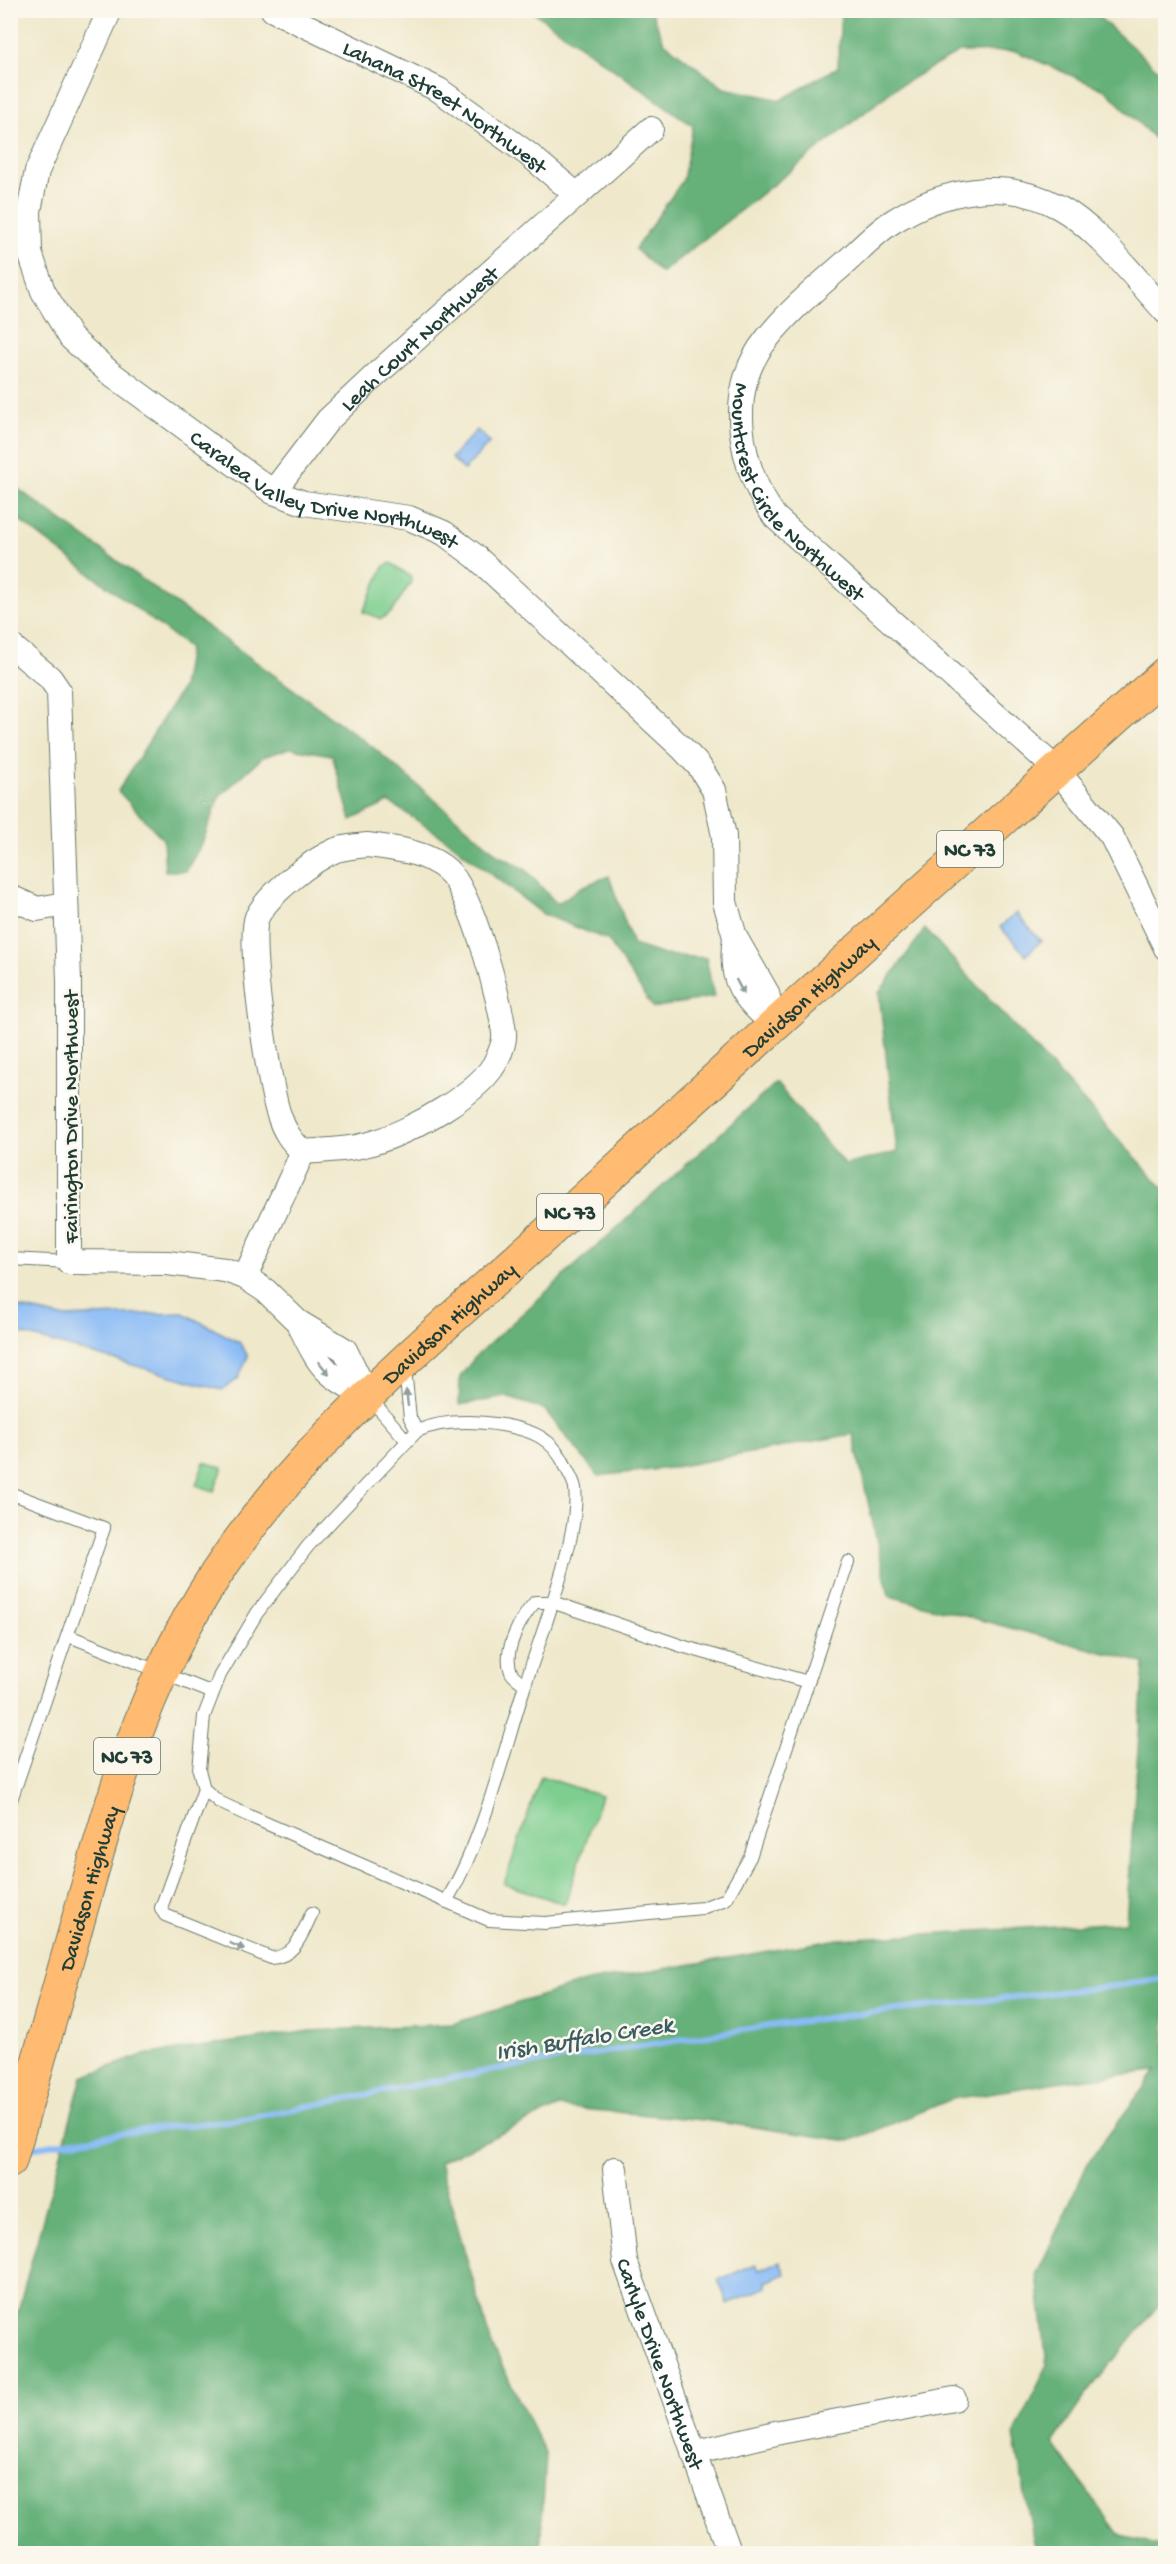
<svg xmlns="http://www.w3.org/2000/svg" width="1176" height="2564" viewBox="0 0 1176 2564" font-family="'Gochi Hand',sans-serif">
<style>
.green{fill:#7dce8f;stroke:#4e8662;stroke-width:1.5}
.forest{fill:#66b17a;stroke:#427757;stroke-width:1.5}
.water{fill:#8abbf6;stroke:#547c95;stroke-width:1.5}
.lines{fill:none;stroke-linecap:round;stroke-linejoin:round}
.stream{stroke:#8abbf6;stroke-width:6}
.service-casing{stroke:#687969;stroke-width:14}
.minor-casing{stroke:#687969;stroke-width:26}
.primary-casing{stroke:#687969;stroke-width:35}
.service{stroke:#fff;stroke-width:12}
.minor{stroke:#fff;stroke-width:24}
.primary{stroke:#febb71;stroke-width:33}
.oneway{fill:#8f9e9a}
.labels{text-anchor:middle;stroke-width:5;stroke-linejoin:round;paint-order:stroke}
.shield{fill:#fbf7ec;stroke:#61756b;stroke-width:1.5}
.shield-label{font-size:21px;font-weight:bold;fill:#1f3d34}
.street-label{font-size:22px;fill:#1f3d34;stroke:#fbf7ec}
.water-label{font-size:24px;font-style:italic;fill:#3a5c64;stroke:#fbf7ec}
</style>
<rect width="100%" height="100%" fill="#fbf7ec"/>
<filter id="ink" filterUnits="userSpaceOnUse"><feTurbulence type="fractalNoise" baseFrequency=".0167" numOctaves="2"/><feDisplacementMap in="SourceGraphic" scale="12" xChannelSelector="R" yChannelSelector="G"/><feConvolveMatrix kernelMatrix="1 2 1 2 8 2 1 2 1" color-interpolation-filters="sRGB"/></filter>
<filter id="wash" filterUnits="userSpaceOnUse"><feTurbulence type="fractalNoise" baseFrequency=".008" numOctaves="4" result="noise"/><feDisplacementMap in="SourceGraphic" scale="24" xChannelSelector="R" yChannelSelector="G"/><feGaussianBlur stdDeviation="1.35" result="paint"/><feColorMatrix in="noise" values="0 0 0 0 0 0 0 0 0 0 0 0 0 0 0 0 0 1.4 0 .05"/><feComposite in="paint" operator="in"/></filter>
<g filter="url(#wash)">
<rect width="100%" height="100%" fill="#efe8cb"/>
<!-- green -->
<path class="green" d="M391 563 411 577V582L391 613 381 619 363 612 384 566Z
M204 1462 223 1468 214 1491 196 1485Z
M541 1776 601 1796 565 1904 504 1884Z"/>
<!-- forest -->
<path class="forest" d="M532 11H651L664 42 724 88 781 100 838 67 841 11H1092L1165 76V149L1105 90 1015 51 959 52 897 87 661 273 635 249 683 180 693 126Z
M10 483 374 748 500 856 525 869 557 904 581 887 609 876 633 945 664 955 706 958 714 997 653 1008 608 940 543 914 443 837 389 802 351 820 332 755 290 748 263 757 219 797 203 841 186 871H165L163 839 118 791 182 688 189 648 11 514Z
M925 929 1165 1190V2297L1087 2393 1053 2443 1120 2536 1161 2545 1165 2542V2553H1036L1014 2435 1047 2366 1037 2274 1089 2161 1156 2071 1070 2080 952 2099 850 2141 704 2120 559 2107 439 2162 491 2343 546 2455 540 2553H11V2336L82 2077 143 2055 310 2031 452 2024 581 1983 839 1939 1126 1922 1144 1663 889 1596 853 1434 669 1468 598 1476 544 1409 506 1397 459 1405 460 1377 476 1356 776 1083 845 1165 897 1152 879 993Z"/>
<!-- water -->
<path class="water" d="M477 430 490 442 464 470 451 458Z
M1016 913 1041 941 1026 955 1000 927Z
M11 1306 62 1317 183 1313 239 1342 248 1356 238 1379 222 1390 11 1331Z
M780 2261 785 2274 766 2282 767 2287 728 2304 718 2280 756 2264 759 2270Z"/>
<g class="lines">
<!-- stream -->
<path class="stream" d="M23 2149 150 2129 237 2120 503 2068 755 2028 834 2017 1114 1986 1166 1978"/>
</g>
</g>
<g filter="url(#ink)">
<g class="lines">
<defs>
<path id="service" d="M10 1259 69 1262
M405 1369 410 1418 417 1431
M369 1397 407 1441
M10 1493 104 1528 10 1803
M69 1636 213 1693
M525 1685C521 1681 513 1677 511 1672 502 1650 521 1618 535 1602H552L685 1647 808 1682
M204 1789 161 1908 165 1915 271 1958C296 1957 302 1933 312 1913
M446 1902C485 1836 502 1757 525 1685 540 1638 581 1533 575 1488 574 1481 569 1474 566 1467 553 1438 532 1430 502 1425 476 1421 442 1420 417 1431L308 1546 257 1613 220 1675 204 1716 199 1770 204 1789 219 1802 247 1815 489 1920 545 1923 702 1908 726 1899 750 1857 848 1562"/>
<g id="minor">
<path id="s1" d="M110 10 37 171 29 211 30 253 43 291 71 338 109 372 273 492 304 503 409 518 444 533 475 556 683 749 699 766 714 790 724 836 725 902 735 937 767 993 774 1025"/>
<path id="s2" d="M273 10 439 90 528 154 577 195"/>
<path id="s3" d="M1166 312C1135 279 1099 229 1059 207 1004 177 942 190 892 222 872 235 855 255 837 270 812 292 787 313 766 340 725 391 739 468 775 517L1057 770 1112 837 1166 948"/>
<path id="s4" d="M273 492 328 420 380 371 651 129"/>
<path d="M10 645 50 678 59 691 69 981V1262L167 1263 225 1270 245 1277 266 1291 298 1322 345 1350 368 1397"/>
<path d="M367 845C394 848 428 852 448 871 471 891 501 1002 504 1033 505 1041 500 1053 497 1059 483 1092 409 1132 375 1142 352 1150 327 1150 303 1152 291 1141 284 1131 279 1115 269 1088 247 940 257 917 268 894 312 860 336 850 345 847 358 846 367 845Z"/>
<path d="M10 897 37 909 66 904"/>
<path d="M735 937C728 982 743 997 774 1025"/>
<path d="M245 1277 303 1152"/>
<path d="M298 1322C321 1369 322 1372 368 1397"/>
<path id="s5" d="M615 2169 625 2261 730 2554"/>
<path d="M693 2453 780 2432 954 2399"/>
</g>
<g id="primary">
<path id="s6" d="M10 2161C33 2080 56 1998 79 1917 108 1813 136 1712 190 1617 279 1457 434 1337 567 1215 765 1033 965 852 1166 673"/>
</g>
</defs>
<!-- service casing -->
<use href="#service" class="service-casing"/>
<!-- minor casing -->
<use href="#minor" class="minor-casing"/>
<!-- primary casing -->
<use href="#primary" class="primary-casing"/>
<!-- service -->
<use href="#service" class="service"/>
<!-- minor -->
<use href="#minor" class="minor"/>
<!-- primary -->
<use href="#primary" class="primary"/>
</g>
<!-- one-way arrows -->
<defs><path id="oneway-solid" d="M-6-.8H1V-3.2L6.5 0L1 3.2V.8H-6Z" transform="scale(1.5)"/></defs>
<g class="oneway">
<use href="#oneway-solid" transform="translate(740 987) rotate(62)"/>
<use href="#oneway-solid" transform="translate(324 1368) rotate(50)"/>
<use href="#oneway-solid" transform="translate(407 1398) rotate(-97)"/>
<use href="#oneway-solid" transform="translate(237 1946) rotate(23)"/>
</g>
</g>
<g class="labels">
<!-- shield labels -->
<g class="shield">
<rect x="937" y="831" width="66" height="36" rx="4.5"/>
<rect x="537" y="1194" width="66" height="36" rx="4.5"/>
<rect x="94" y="1738" width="66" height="36" rx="4.5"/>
</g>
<g class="shield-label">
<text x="970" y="856">NC 73</text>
<text x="570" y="1219">NC 73</text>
<text x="127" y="1763">NC 73</text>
</g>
<!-- street labels -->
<g class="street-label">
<text dy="8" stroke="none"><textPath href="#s2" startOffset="198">Lahana Street Northwest</textPath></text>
<text dy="8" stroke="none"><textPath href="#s4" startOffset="213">Leah Court Northwest</textPath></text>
<text dy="8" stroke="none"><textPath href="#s1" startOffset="656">Caralea Valley Drive Northwest</textPath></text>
<text dy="8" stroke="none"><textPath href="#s3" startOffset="678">Mountcrest Circle Northwest</textPath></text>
<text dy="8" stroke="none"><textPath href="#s6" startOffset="1454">Davidson Highway</textPath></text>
<text transform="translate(69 1117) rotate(-90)" y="8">Fairington Drive Northwest</text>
<text dy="8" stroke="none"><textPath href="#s6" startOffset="968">Davidson Highway</textPath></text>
<text dy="8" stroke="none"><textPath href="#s6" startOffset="284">Davidson Highway</textPath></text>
<text dy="8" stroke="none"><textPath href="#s5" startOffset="201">Carlyle Drive Northwest</textPath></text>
</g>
<!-- water labels -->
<g class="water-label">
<text transform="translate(584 2037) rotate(-9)" y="8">Irish Buffalo Creek</text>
</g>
</g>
<!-- margin -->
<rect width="1176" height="2564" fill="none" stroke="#fbf7ec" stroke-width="36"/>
</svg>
